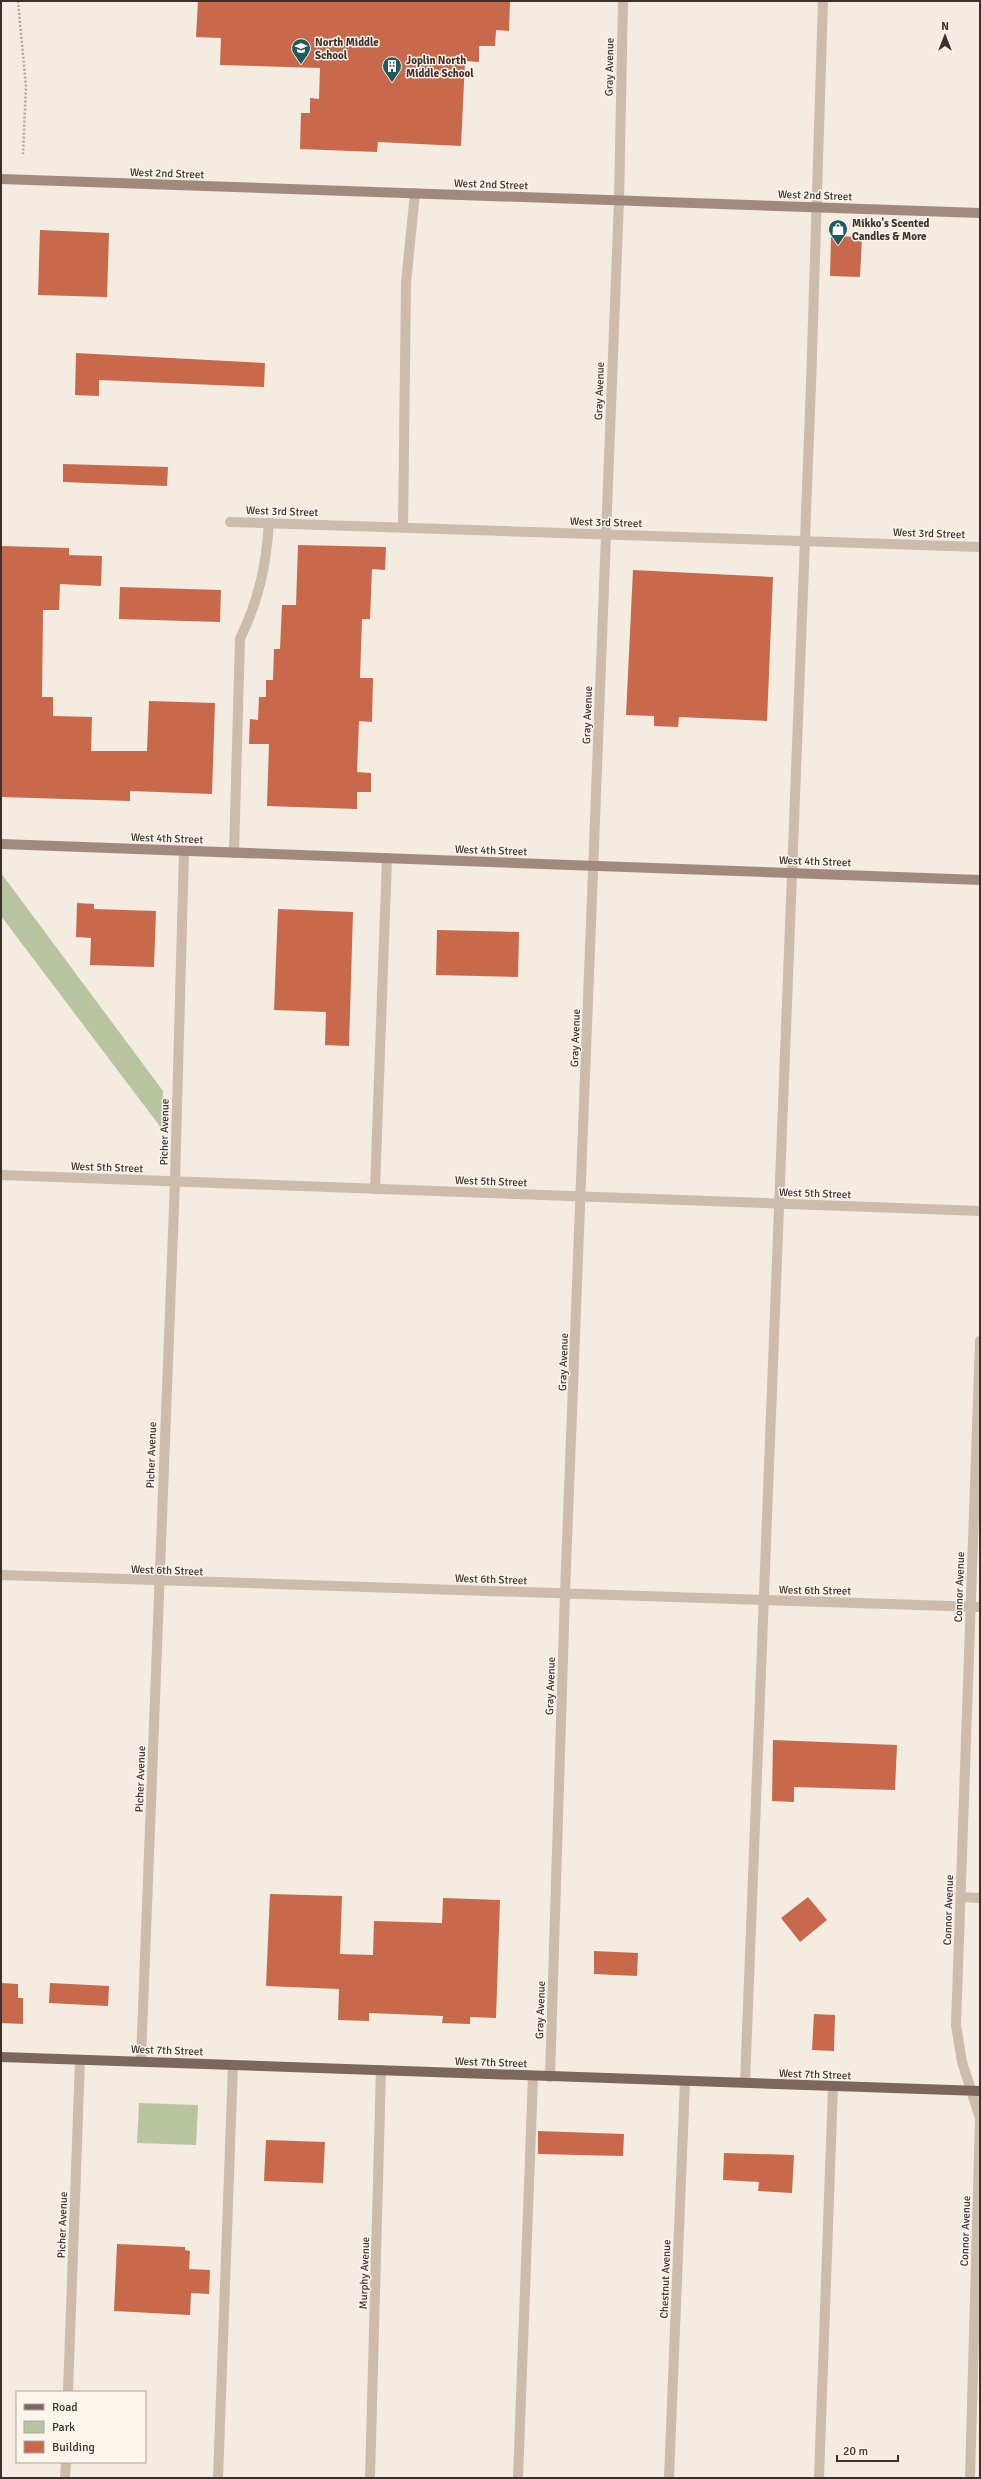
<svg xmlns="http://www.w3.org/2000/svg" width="981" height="2479" viewBox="0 0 981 2479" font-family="Signika,sans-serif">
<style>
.green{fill:#b8c4a0}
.building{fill:#c8694b}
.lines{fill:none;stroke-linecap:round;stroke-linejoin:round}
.path{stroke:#b9a596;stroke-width:2.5;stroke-dasharray:2 2;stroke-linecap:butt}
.lane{stroke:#cdbbac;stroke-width:10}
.street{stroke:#cdbbac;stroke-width:10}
.secondary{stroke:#a18a7d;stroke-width:10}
.primary{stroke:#7d675c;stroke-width:10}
.labels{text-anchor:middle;stroke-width:3;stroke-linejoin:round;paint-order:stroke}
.poi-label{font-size:11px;font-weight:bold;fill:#3b302b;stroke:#fbf5ee;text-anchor:start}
.street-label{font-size:11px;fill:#3b302b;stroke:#fbf5ee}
</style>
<rect width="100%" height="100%" fill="#f4ebe1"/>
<!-- green -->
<path class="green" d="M1 873 163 1091 162 1129 1 916Z
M139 2103 198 2105 196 2145 137 2143Z"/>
<!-- building -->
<path class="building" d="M198 1H510L509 31 496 30 495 46H479V62L465 61 461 146 378 142 377 152 300 149 301 113H310V98L319 99 320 68 220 65 221 38 196 37Z
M40 230 109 233 107 297 38 295Z
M831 236 862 237 860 277 830 276Z
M76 353 265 363 264 387 99 380V396L75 395Z
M63 464 168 467 167 486 63 482Z
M298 545 386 547 385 570 372 569 370 619H362L360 678H373L372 722 359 721 357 772 371 773V792H357V809L267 806 269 744H249L250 719 258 720 259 697H266V680H273L274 649H280L282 605H296Z
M1 546 69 548V555L102 556 101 586 60 584 59 610H43L42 697H53V716L92 717 91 751H147L149 701 215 703 212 794 130 791V801L1 797Z
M633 570 773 577 767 721 679 717 678 727 654 726V716L626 715Z
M120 587 221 590 220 622 119 619Z
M77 903 94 904V909L156 911 154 967 90 965 91 938 76 937Z
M278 909 353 912 349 1046 325 1045 326 1012 274 1010Z
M437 930 519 932 518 977 436 975Z
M773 1740 897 1745 895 1790 794 1787V1802L772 1801Z
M270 1894 342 1896 340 1954 373 1955 374 1921 442 1923 443 1898 500 1900 496 2018 470 2017V2024L442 2023 443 2016 369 2013V2021L338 2020 339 1989 266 1986Z
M808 1897 827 1920 800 1942 781 1918Z
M594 1951 638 1953 637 1976 594 1974Z
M1 1983 18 1984V1998H23V2024L1 2023Z
M50 1983 109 1986 108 2006 49 2003Z
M814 2014 835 2015 834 2051 812 2050Z
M538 2131 624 2134 623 2156 538 2154Z
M266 2140 325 2142 323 2183 264 2181Z
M724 2153 794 2155 792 2193 758 2191 759 2182 723 2180Z
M117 2244 185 2247V2250L190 2251 189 2269 210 2270 209 2294 191 2293 190 2315 114 2311Z"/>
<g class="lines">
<!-- path -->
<path class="path" d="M18 1 26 87 23 154"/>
<!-- lane -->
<path class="lane" d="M403 528 406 283 415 193
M234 853 240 639C259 599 266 567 269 523
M375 1189 387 858
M961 1897 980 1898
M745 2083 811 385 823 1
M218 2478 233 2065
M518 2478 533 2076
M819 2478 833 2086"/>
<!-- street -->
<path class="street" d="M230 522 980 547
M1 1175 980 1211
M1 1575 980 1607
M141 2061 175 1181 184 851
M550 2077 565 1593 619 200 623 1
M68 2392 80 2060
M65 2478 66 2462
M370 2478 381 2070
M669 2478 685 2081
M970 2478 980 2118 962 2062 956 2025 980 1341"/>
<!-- secondary -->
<path class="secondary" d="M1 179 980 213
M1 844 980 880"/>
<!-- primary -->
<path class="primary" d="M1 2057 980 2091"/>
</g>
<!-- icons -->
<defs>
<symbol id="school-pin" viewBox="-11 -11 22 30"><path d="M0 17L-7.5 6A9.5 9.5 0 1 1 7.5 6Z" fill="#1f5a5e" stroke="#fbf5ee"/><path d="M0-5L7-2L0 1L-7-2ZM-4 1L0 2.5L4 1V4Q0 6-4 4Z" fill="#fff"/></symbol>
<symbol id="building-pin" viewBox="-11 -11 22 30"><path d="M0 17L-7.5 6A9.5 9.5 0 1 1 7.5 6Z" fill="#1f5a5e" stroke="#fbf5ee"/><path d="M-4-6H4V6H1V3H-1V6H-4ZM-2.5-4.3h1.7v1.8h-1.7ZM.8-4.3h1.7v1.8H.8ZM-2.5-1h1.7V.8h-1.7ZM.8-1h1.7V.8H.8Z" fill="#fff"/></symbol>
<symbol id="shop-pin" viewBox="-11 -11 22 30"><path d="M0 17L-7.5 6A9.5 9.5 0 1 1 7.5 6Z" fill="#1f5a5e" stroke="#fbf5ee"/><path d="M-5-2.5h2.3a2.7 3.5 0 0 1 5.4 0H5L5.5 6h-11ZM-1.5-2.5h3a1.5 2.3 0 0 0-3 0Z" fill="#fff"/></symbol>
</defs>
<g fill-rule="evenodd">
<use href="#school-pin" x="290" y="37" width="22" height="30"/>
<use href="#building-pin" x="381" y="55" width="22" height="30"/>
<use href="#shop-pin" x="827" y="218" width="22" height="30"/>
</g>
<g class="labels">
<!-- poi labels -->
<g class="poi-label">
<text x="315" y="46">North Middle<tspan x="315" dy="13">School</tspan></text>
<text x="406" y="64">Joplin North<tspan x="406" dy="13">Middle School</tspan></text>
<text x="852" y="227">Mikko's Scented<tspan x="852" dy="13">Candles &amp; More</tspan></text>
</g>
<!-- street labels -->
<g class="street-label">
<text transform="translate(609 67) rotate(-89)" y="4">Gray Avenue</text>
<text transform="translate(167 173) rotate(2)" y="4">West 2nd Street</text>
<text transform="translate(491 184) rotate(2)" y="4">West 2nd Street</text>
<text transform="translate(815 195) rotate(2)" y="4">West 2nd Street</text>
<text transform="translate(599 391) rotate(-88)" y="4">Gray Avenue</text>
<text transform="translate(282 511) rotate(2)" y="4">West 3rd Street</text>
<text transform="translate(606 522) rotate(2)" y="4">West 3rd Street</text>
<text transform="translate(929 533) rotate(2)" y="4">West 3rd Street</text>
<text transform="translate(587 715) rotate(-88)" y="4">Gray Avenue</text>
<text transform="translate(167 838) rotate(2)" y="4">West 4th Street</text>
<text transform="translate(491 850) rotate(2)" y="4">West 4th Street</text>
<text transform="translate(815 861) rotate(2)" y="4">West 4th Street</text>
<text transform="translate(575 1038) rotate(-88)" y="4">Gray Avenue</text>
<text transform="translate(164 1132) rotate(-89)" y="4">Picher Avenue</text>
<text transform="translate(107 1167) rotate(2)" y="4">West 5th Street</text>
<text transform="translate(491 1181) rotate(2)" y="4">West 5th Street</text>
<text transform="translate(815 1193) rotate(2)" y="4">West 5th Street</text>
<text transform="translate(563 1362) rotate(-88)" y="4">Gray Avenue</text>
<text transform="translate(151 1455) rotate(-88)" y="4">Picher Avenue</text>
<text transform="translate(167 1570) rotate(2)" y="4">West 6th Street</text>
<text transform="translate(491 1579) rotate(2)" y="4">West 6th Street</text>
<text transform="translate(959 1587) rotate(-88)" y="4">Connor Avenue</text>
<text transform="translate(815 1590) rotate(1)" y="4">West 6th Street</text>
<text transform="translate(550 1686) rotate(-88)" y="4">Gray Avenue</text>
<text transform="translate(140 1779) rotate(-88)" y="4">Picher Avenue</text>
<text transform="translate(948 1910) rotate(-88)" y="4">Connor Avenue</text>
<text transform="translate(540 2010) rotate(-88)" y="4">Gray Avenue</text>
<text transform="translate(167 2050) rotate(2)" y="4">West 7th Street</text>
<text transform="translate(491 2062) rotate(2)" y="4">West 7th Street</text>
<text transform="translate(815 2074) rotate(2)" y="4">West 7th Street</text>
<text transform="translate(62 2225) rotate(-88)" y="4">Picher Avenue</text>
<text transform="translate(965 2231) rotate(-88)" y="4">Connor Avenue</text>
<text transform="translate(364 2273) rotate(-88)" y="4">Murphy Avenue</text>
<text transform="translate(665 2279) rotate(-88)" y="4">Chestnut Avenue</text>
</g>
</g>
<!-- border -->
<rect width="981" height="2479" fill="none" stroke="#3b302b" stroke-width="4"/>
<!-- legend -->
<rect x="16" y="2391" width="130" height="72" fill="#fbf5ee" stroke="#aea6a0"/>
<rect x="24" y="2404" width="20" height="6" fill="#7d675c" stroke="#aea6a0"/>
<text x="52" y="2411" font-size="12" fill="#3b302b">Road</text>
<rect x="24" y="2421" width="20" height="12" fill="#b8c4a0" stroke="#aea6a0"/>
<text x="52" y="2431" font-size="12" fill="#3b302b">Park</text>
<rect x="24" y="2441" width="20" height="12" fill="#c8694b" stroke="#aea6a0"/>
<text x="52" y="2451" font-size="12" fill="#3b302b">Building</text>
<!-- north arrow -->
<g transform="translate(945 36)" stroke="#fbf5ee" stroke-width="3" paint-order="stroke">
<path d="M0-3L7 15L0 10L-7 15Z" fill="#3b302b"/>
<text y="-6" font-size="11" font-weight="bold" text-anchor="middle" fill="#3b302b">N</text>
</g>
<!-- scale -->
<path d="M837 2455v6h61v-6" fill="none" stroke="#3b302b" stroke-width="2"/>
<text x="843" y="2455" font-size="12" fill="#3b302b" stroke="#fbf5ee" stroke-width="3" paint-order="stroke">20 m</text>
</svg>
